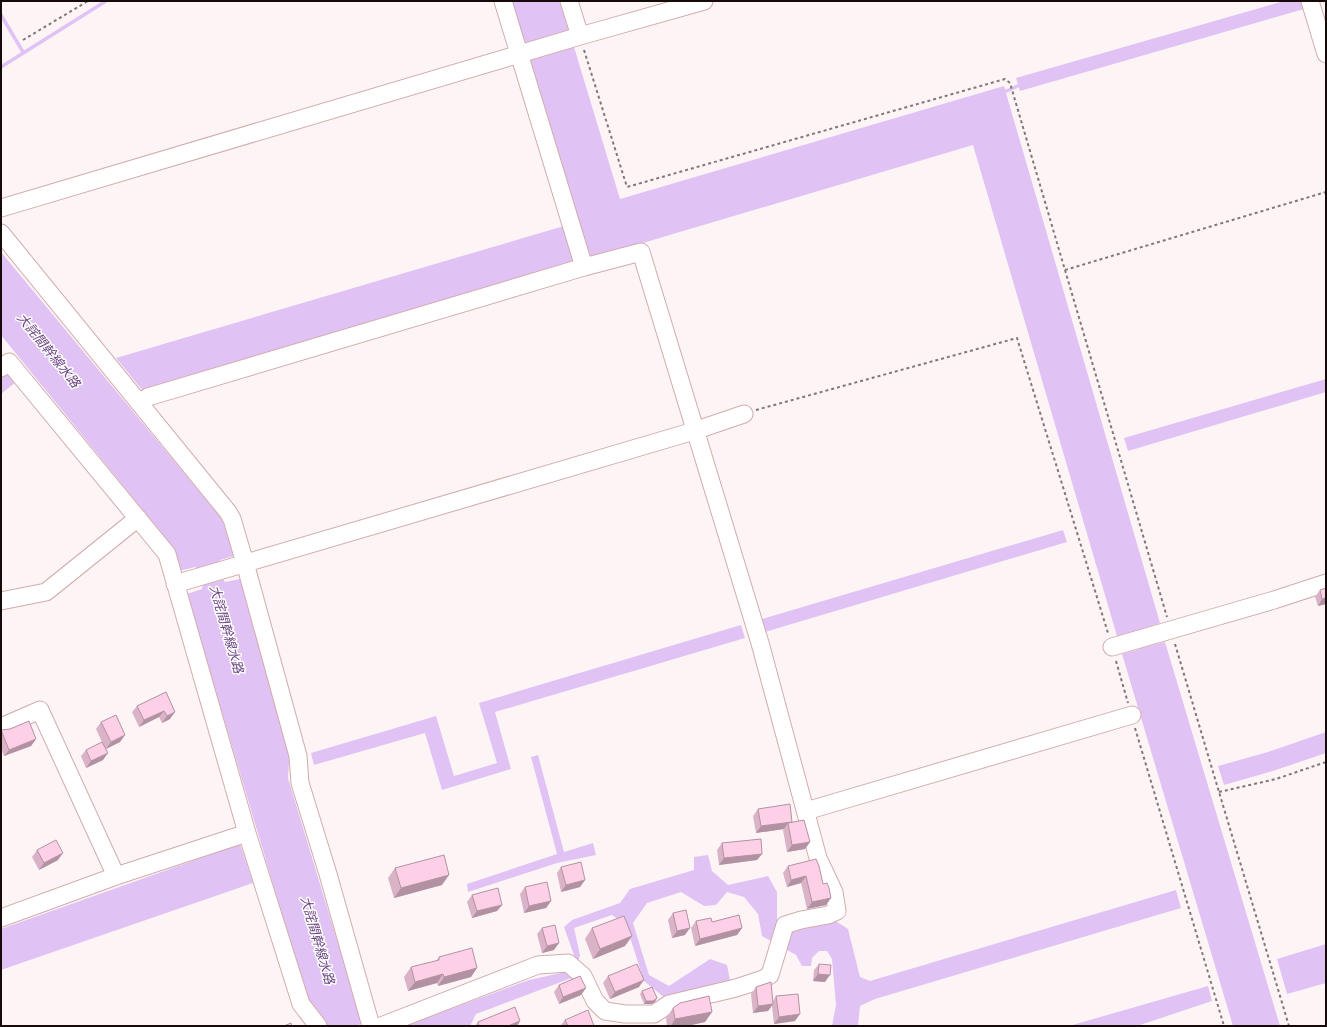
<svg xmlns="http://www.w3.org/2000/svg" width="1327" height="1027" viewBox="0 0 1327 1027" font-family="Bitter,'Noto Sans JP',serif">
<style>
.water{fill:#e0c2f4}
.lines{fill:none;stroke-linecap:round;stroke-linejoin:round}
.stream{stroke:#e0c2f4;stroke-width:3.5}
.minor-casing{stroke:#d2acac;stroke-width:19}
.path{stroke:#817777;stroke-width:2;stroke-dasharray:3 3;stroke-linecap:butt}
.minor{stroke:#fff;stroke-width:17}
.wall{fill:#dab3c8}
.shaded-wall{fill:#b292a2}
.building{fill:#fed0e8;stroke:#b292a2}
.labels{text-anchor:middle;stroke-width:3;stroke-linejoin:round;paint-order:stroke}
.water-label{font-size:13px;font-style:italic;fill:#6a4481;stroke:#fff}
</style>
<rect width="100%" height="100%" fill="#fdf5f5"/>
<!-- water -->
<path class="water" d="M511 1H562L570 32 524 45Z
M1284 1H1301L1304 9 1020 91 1016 78Z
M574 47 620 199 1004 86 1160 623 1143 629 1148 646 1165 642 1280 1026H1233L1122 654 1140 649 1135 631 1117 636 973 145 589 259 528 61Z
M564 226 575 264 143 391 116 358Z
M1 252 222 519 234 556 220 560 219 566 199 571 195 567 179 571 172 546 1 335Z
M8 371 17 381 1 394V377Z
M1326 379V392L1128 451 1124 438Z
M1063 530 1067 542 765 632 762 619Z
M222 577 225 582 240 579 290 747 288 778 362 1023 357 1026H326L308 1002 187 594 202 589 203 582Z
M741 625 745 638 495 712 511 769 442 790 425 733 314 765 311 753 436 716 454 776 497 763 479 703Z
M1326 732V753L1276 770 1224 785 1218 766 1268 752Z
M538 755 564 852 593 843 596 855 557 863 468 892 467 884 557 854 531 757Z
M240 844 253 883 1 970V929Z
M708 855 712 871 728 885 768 876 777 892V927L834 920 848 929 860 977 870 981 1176 890 1181 908 875 999 860 1006 858 1026H832L836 1005 832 959 827 951H819L812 958 811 966H802L796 955 762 936 758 914 744 897 727 892 716 905 704 906 681 892 647 903 633 923 649 975 669 986 710 959 727 965 730 980 665 998 644 981 626 925 612 915 574 928 580 955 574 977 476 1014 470 1026H405L529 980 570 971 575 958 564 927 572 920 620 903 630 889 694 870V857Z
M1326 944V983L1287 994 1277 959Z
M1208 986 1212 1001 1137 1026H1069Z"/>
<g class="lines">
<!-- stream -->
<path class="stream" d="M1 15 23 52
M1 67 106 1
M1002 93 1022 84"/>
<defs>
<path id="minor" d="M569 1 580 36
M1310 1 1326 54
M1 208 580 36 704 1
M1 233 228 512 232 519 245 563 298 756 300 783 328 874 371 1026
M1 368 9 362 167 554 247 833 301 1004 318 1026
M139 403 148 397 584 267
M175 584 694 431 744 414
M1 601 46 592 138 518
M1112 647 1274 600 1326 583
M1 727 40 710 116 876 247 833
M806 811 1132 715
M1 918 116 876
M381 1026 538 965 568 963 583 976 595 1001 605 1011 625 1014H654L669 1004 736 988 763 979 770 975 785 925 801 920 828 915 837 911 834 892 818 858 760 643 641 252 584 267 503 1"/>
</defs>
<!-- minor casing -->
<use href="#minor" class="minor-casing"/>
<!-- path -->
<path class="path" d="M23 40 88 1
M584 50 627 187 1005 79 1010 83 1167 617
M1065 270 1326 192
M756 410 1017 338 1108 633
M1175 644 1219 792 1289 1026
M1116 661 1128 703
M1135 728 1224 1026
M1219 792 1276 779 1326 762"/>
<!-- minor -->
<use href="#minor" class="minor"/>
</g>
<!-- wall -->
<path class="wall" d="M1320 590 1326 604 1318 606 1315 597Z
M166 692 170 719 162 723 159 717 139 727 132 712 137 706Z
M101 722 125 735 120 742 106 749 103 760 86 768 81 756 86 750 102 742 96 729Z
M1 730 36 739 31 746 4 756 1 748Z
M758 809 792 822 810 842 805 849 787 852 783 830 784 829 756 833 753 816Z
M722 843 762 854 757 860 719 865 717 850Z
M37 850 58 860 39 870 32 857Z
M788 866 823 884 831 898 826 905 807 909 801 883 787 887 783 873Z
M561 867 585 880 580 887 561 892 557 873Z
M395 868 442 885 394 898 388 878Z
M525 887 551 901 546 908 524 913 520 894Z
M472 895 502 905 497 911 472 918 467 902Z
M673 913 685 935 672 938 668 920Z
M696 921 712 922 742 928 737 935 695 946 691 928Z
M542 928 554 950 542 953 537 934Z
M592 928 632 936 625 946 593 959 585 939Z
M439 957 477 968 471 977 438 986 437 983 408 991 404 977 411 967 436 961Z
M819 964 825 982 813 981 814 970Z
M608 976 639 987 610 999 603 983Z
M559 985 586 988 581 995 559 1004 554 992Z
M756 987 773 1001 776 996 795 1021 774 1024 772 1006 768 1011 753 1013 751 994Z
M642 991 655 1002 651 1004H644L640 994Z
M673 1008 712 1012 705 1022 687 1026H667L666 1018Z
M565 1020 594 1026H560Z
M520 1021 517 1026H475L478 1022Z"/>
<!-- shaded-wall -->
<path class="shaded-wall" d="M1326 598V604L1318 606 1322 599Z
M164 711 159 717 139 727 144 720Z
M175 712 170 719 162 723 167 716Z
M125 735 120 742 106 749 111 742Z
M36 739 31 746 4 756 9 750Z
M108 753 103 760 86 768 91 761Z
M792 822 789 826 788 823 784 829 756 833 761 826Z
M810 842 805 849 787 852 792 845Z
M63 853 58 860 39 870 44 863Z
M762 854 757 860 719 865 724 858Z
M449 875 442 885 394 898 401 888Z
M806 876 801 883 787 887 791 880Z
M585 880 580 887 561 892 566 885Z
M831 898 826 905 807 909 812 902Z
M551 901 546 908 524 913 529 906Z
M502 905 497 911 472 918 477 911Z
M690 928 685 935 672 938 677 931Z
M742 928 737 935 695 946 700 939Z
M632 936 625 946 593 959 600 949Z
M559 943 554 950 542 953 547 946Z
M477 968 471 977 438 986 444 977Z
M443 974 437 983 408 991 415 982Z
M818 974 830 975 825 982 813 981Z
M644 980 639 987 610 999 615 992Z
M586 988 581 995 559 1004 563 997Z
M657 998 655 1002 651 1004H644L646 1001Z
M773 1004 768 1011 753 1013 758 1006Z
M712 1012 705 1022 687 1026H671L675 1019Z
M800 1014 795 1021 774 1024 779 1017Z
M520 1021 517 1026H508Z"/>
<!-- building -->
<path class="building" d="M1326 588V598L1322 599 1320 590Z
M166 692 175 712 167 716 164 711 144 720 137 706Z
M116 715 125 735 111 742 101 722Z
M29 721 36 739 9 750 1 730 10 729Z
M102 742 108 753 91 761 86 750Z
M790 804 792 822 761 826 758 809Z
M804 820 810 842 792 845 788 823Z
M761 839 762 854 724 858 722 843Z
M56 840 63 853 44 863 37 850Z
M444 855 449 875 401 888 395 868Z
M816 859 819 866 823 884 827 883 829 888 831 898 812 902 806 876 791 880 788 866Z
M581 862 585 880 566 885 561 867Z
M547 882 551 901 529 906 525 887Z
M498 888 502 905 477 911 472 895Z
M686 910 690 928 677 931 673 913Z
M739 915 742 928 700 939 696 921 711 918 712 922Z
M624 916 632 936 600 949 592 928Z
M555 925 559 943 547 946 542 928Z
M472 948 477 968 444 977 443 974 415 982 411 967 439 960V957Z
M637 964 644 980 615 992 608 976Z
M819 964 831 965 830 975 818 974Z
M580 976 586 988 563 997 559 985Z
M771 982 773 1004 758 1006 756 987Z
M652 987 657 998 653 1001H646L642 991Z
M798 994 800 1014 779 1017 776 996Z
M709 996 712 1012 675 1019 673 1008 680 1003Z
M515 1007 520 1021 508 1026H479L478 1022Z
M588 1010 594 1026H568L565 1020Z
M291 1023 292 1026H284Z"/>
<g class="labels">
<!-- water labels -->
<g class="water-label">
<text transform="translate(49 350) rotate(51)" y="5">大詫間幹線水路</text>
<text transform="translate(227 629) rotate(74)" y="5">大詫間幹線水路</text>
<text transform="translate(318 940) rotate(74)" y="5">大詫間幹線水路</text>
</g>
</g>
<!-- border -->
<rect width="1327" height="1027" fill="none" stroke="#150909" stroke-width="4"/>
</svg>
